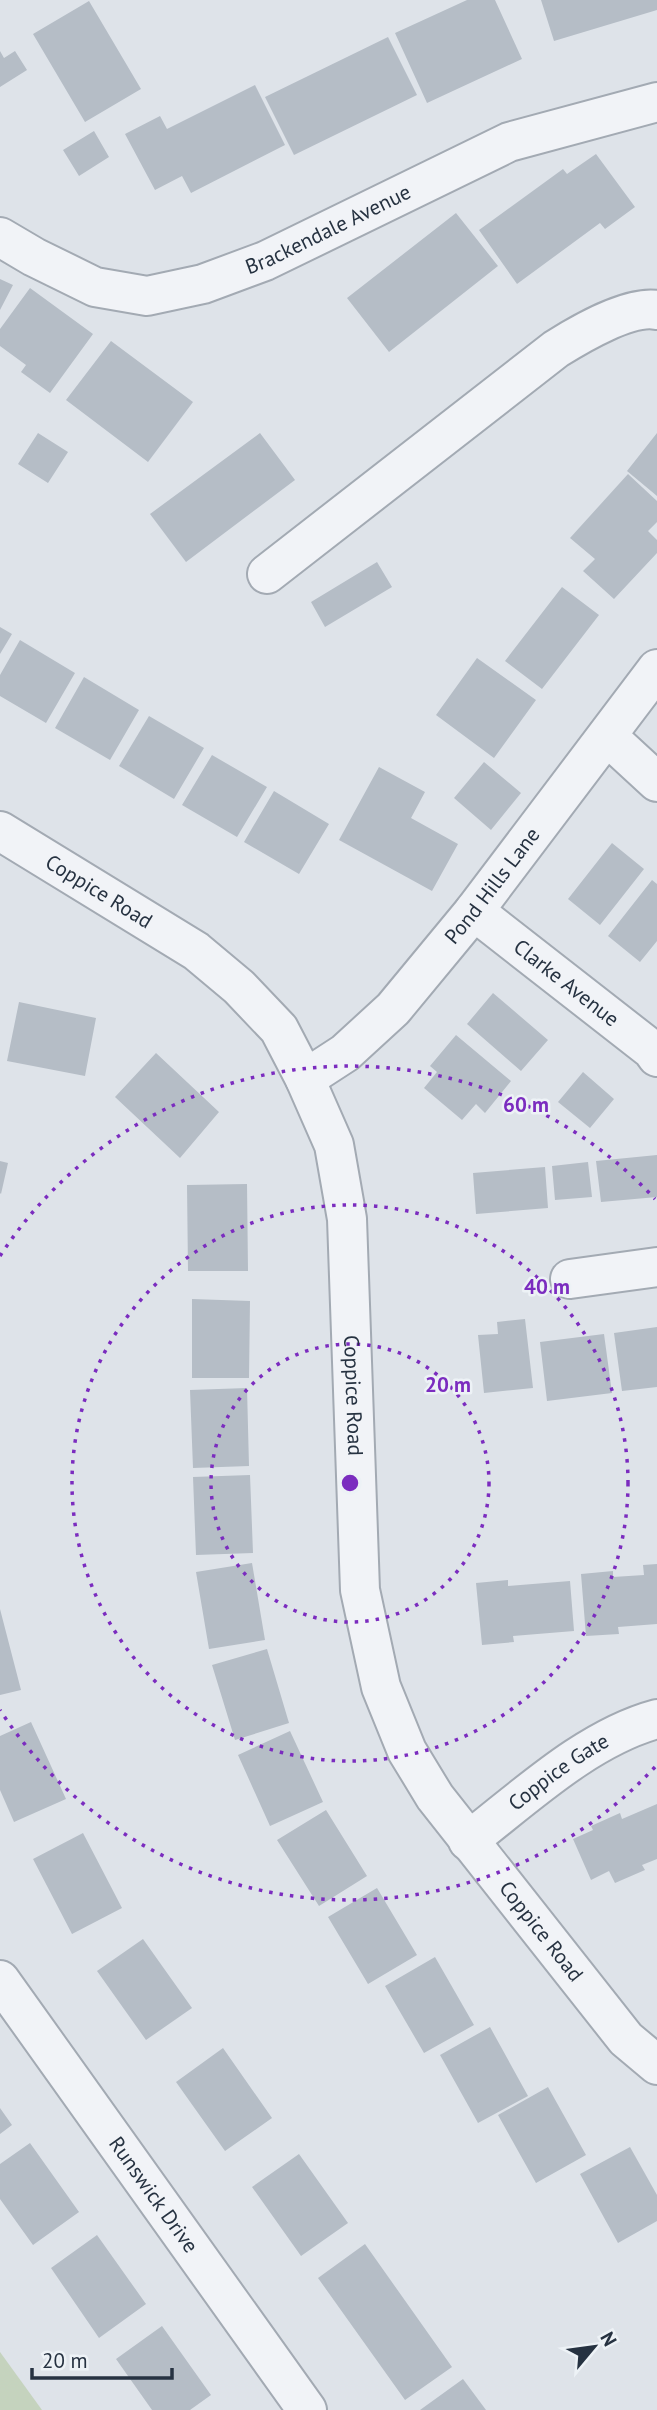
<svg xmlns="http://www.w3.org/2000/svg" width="657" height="2410" viewBox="0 0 657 2410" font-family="'PT Sans',sans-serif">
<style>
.green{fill:#c5d3be}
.building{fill:#b5bdc6}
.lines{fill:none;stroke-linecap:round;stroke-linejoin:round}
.minor-casing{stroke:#a3aab3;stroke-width:42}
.minor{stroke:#f1f3f7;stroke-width:38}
.ring{fill:none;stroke:#7b2cbf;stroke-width:3.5;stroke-dasharray:3.5 7}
.labels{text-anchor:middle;stroke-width:5;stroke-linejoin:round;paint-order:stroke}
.street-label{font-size:21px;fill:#263241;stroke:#edf2f6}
.centre{fill:#7b2cbf;stroke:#edf2f6;stroke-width:3.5}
.ring-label{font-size:21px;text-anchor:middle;font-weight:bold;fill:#7b2cbf;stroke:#edf2f6;stroke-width:5;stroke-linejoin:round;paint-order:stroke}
</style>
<rect width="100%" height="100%" fill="#dee3e9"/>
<!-- green -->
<path class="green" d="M0 2352 42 2410H0Z"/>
<!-- building -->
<path class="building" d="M467 0H495L522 59 427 103 395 33Z
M541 0H657V10L554 41Z
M89 1 141 89 85 122 33 34Z
M388 37 417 95 294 155 265 97Z
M0 51 4 58 15 51 27 70 0 87Z
M255 85 285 145 191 193 182 176 155 190 125 134 160 116 167 129Z
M94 131 109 157 79 176 63 150Z
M596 154 635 207 605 229 600 223 517 284 479 230 563 169 567 174Z
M456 213 498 266 389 352 347 298Z
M0 279 13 285 0 310Z
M30 288 93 334 50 393 21 372 26 365 0 346V329Z
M111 341 193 402 148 462 66 400Z
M38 433 68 452 48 483 18 464Z
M260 433 295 480 186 562 150 514Z
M657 433V496L627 471Z
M628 474 657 501V522L648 531 657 540V553L614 599 583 571 595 559 570 538Z
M377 562 392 587 325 627 311 602Z
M562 587 599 615 542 689 505 661Z
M0 627 12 634 0 654Z
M20 640 75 673 46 723 0 696V675Z
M477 658 536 700 494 758 436 715Z
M84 677 139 710 110 760 55 728Z
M149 716 204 748 174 799 119 766Z
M212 755 267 787 237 837 182 805Z
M484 762 521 793 491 830 454 798Z
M379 767 425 792 411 818 458 844 432 891 339 840Z
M274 791 329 824 299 874 244 842Z
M612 843 644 869 600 925 568 899Z
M652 880 657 884V941L640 962 608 936Z
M493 993 548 1040 521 1071 467 1024Z
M19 1002 96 1018 85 1076 7 1061Z
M456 1035 511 1081 485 1113 476 1104 462 1120 424 1088 437 1072 430 1066Z
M156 1053 219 1112 180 1158 115 1097Z
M583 1072 614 1099 590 1128 558 1102Z
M657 1155V1197L601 1202 596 1161Z
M0 1161 8 1163 1 1194 0 1193Z
M588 1162 592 1197 555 1200 552 1166Z
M545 1167 548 1208 476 1214 473 1173Z
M247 1184 248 1271H188L187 1185Z
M192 1299 250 1301 249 1378H192Z
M525 1319 533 1388 484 1393 478 1335 498 1334 497 1322Z
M657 1327V1387L622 1391 614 1333Z
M604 1334 612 1393 547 1401 540 1342Z
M247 1388 249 1466 193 1468 190 1390Z
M250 1475 253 1553 196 1555 193 1477Z
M252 1563 265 1640 209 1649 196 1572Z
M657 1564V1624L618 1627 619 1634 586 1636 581 1574 613 1571V1577L644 1575 643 1565Z
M508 1580V1586L570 1581 574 1631 513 1636 514 1642 482 1645 476 1583Z
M0 1609 21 1690 0 1695Z
M267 1649 289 1723 235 1740 212 1665Z
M31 1722 66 1799 14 1822 0 1790V1736Z
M290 1731 323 1802 270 1826 238 1755Z
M657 1804V1859L642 1865 645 1870 615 1883 609 1871 591 1880 573 1839 593 1830 591 1826 620 1813 622 1819Z
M326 1810 367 1876 319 1906 277 1840Z
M83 1833 122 1908 72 1934 33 1859Z
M377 1888 417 1955 368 1984 328 1917Z
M143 1939 192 2008 146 2040 97 1971Z
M435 1957 474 2025 424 2053 385 1986Z
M490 2027 528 2096 478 2123 440 2055Z
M223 2048 272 2118 225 2151 176 2082Z
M548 2087 586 2155 536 2183 498 2115Z
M0 2108 12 2125 0 2134Z
M30 2143 79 2212 33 2245 0 2199V2164Z
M630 2147 657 2195V2221L618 2243 580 2174Z
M299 2154 348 2223 301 2256 252 2187Z
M97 2235 146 2304 99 2338 51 2268Z
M365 2244 452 2367 405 2400 318 2278Z
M162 2326 211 2395 190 2410H152L116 2359Z
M463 2379 486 2410H420Z"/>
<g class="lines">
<defs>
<g id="minor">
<path id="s1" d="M0 237 34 257 95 287 147 296 203 284 265 261 509 142 657 102"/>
<path d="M267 574 556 349C580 334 629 305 657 310"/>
<path d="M607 736 657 782"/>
<path id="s2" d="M0 831 196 951 239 987 279 1029 305 1079 334 1145 347 1219 360 1590 381 1687 407 1751 435 1797 626 2039 657 2065"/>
<path id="s3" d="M474 911 652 1050 657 1057"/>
<path id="s4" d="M305 1079 345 1053 393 1009 474 911 657 669"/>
<path d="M570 1279 657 1267"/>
<path id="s5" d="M468 1841C525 1797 587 1738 657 1719"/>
<path id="s6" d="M0 1980 307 2410"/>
</g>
</defs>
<!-- minor casing -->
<use href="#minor" class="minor-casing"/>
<!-- minor -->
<use href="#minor" class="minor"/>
</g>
<!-- distance rings -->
<g class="ring">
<circle cx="350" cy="1483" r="139"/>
<circle cx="350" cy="1483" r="278"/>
<path d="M655 1767A417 417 0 0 1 0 1710M0 1256A417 417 0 0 1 655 1199"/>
</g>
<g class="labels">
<!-- street labels -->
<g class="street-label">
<text dy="7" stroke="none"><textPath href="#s1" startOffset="354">Brackendale Avenue</textPath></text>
<text dy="7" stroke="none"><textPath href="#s4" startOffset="271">Pond Hills Lane</textPath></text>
<text dy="7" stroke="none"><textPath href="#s2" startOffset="116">Coppice Road</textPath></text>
<text dy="7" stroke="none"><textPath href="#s3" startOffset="117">Clarke Avenue</textPath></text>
<text dy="7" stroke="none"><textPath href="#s2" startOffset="724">Coppice Road</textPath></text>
<text dy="7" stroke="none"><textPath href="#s5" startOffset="114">Coppice Gate</textPath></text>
<text dy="7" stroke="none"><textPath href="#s2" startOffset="1312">Coppice Road</textPath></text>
<text dy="7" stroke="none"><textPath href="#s6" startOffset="264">Runswick Drive</textPath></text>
</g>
</g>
<circle cx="350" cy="1483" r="10" class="centre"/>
<g class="ring-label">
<text x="526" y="1112">60 m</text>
<text x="547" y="1294">40 m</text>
<text x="448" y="1392">20 m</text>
</g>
<!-- north arrow -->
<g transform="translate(594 2347) rotate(61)" stroke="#edf2f6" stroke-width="5" paint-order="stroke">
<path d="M0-5L12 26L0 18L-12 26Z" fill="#263241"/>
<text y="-10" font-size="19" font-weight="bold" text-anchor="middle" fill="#263241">N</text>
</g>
<!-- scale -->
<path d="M32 2368v10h140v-10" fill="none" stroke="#263241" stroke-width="3.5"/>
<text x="42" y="2368" font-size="21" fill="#263241" stroke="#edf2f6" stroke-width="5" paint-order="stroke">20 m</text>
</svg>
